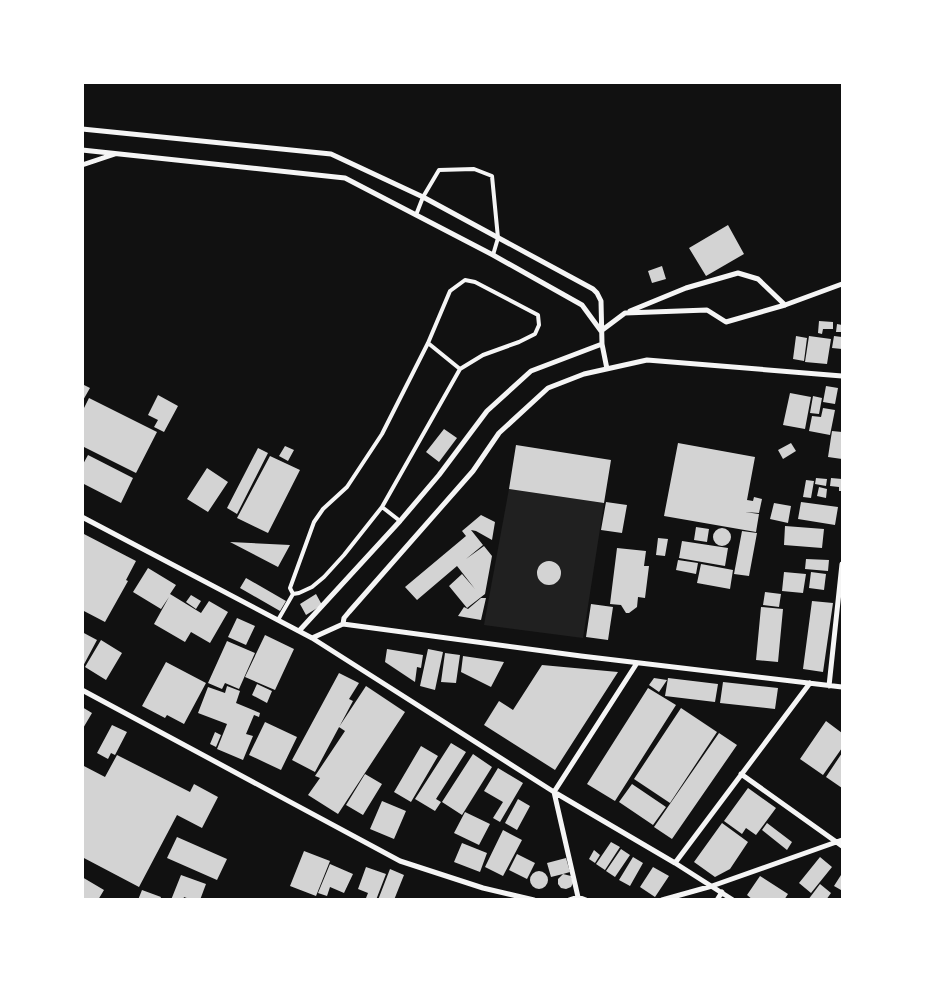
<svg xmlns="http://www.w3.org/2000/svg" width="925" height="982" viewBox="0 0 925 982" font-family="'Titillium Web',sans-serif">
<style>
.green{fill:#202020}
.building{fill:#d3d3d3}
.lines{fill:none;stroke-linecap:round;stroke-linejoin:round}
.service{stroke:#f5f5f5;stroke-width:4}
.minor{stroke:#f5f5f5;stroke-width:5}
</style>
<rect width="100%" height="100%" fill="#111"/>
<!-- green -->
<path class="green" d="M509 489 604 503 583 638 484 625Z"/>
<!-- building -->
<path class="building" d="M728 225 744 254 706 276 689 248Z
M662 266 666 279 652 283 648 271Z
M819 321 833 322V329H823L822 334 818 333Z
M837 324 842 325V332H836Z
M796 336 807 338 804 361 793 359Z
M809 336 831 339 827 364 805 362Z
M834 336 842 337V349L832 348Z
M82 384 90 388 82 402Z
M826 386 838 388 835 404 823 402Z
M790 393 811 397 805 429 783 425Z
M158 395 178 406 164 432 154 427 158 420 148 415Z
M813 396 822 398 819 414 810 413Z
M89 398 157 432 136 473 82 446V412Z
M823 408 835 410 830 435 809 431 812 416 821 417Z
M444 429 457 438 439 462 426 452Z
M832 431 842 432V459L828 457Z
M678 443 755 457 747 500 753 501 754 497 762 499 759 513 745 512 759 514 756 532 664 516Z
M791 443 796 451 783 459 778 450Z
M516 445 611 460 604 503 509 489Z
M285 446 294 450 288 461 279 456Z
M258 448 268 453 237 514 227 508Z
M88 455 133 478 121 503 82 483V466Z
M270 456 300 470 268 533 237 518Z
M207 468 228 482 208 512 187 499Z
M816 478 827 479 826 486 815 484Z
M831 478 842 479V491H839V487L830 486Z
M806 480 814 481 811 498 803 497Z
M819 487 827 489 826 498 817 496Z
M606 502 627 505 622 533 601 530Z
M801 502 838 507 835 525 798 519Z
M774 503 791 506 788 523 770 519Z
M481 515 495 522 492 540 476 531 471 530 483 545 466 559 484 546 492 556 485 594 467 608 449 586 462 574 475 589 457 566 417 600 405 587 466 536 462 531Z
M785 526 824 529 822 548 784 545Z
M696 527 709 529 707 542 694 540Z
M713 537a9 9 0 1 1 18 0a9 9 0 1 1-18 0Z
M742 531 757 533 749 576 734 574Z
M82 533 136 561 126 580 128 581 105 622 82 610Z
M658 538 668 539 665 556 656 555Z
M682 541 728 548 725 566 679 558Z
M230 542 290 545 278 567Z
M617 548 646 551 644 566H649L645 598 638 597 637 607 629 613H626L621 605 610 604Z
M806 559 829 560 828 571 805 569Z
M678 560 698 563 696 574 676 570Z
M537 573a12 12 0 1 1 24 0a12 12 0 1 1-24 0Z
M701 564 733 570 730 589 697 583Z
M148 568 176 585 170 594 201 613 209 601 228 612 210 643 191 632 185 642 154 624 169 597 161 609 133 592Z
M784 572 806 574 803 593 782 591Z
M811 572 826 574 824 590 809 588Z
M246 578 286 601 280 611 240 588Z
M765 592 781 594 779 607 763 605Z
M316 594 322 605 306 615 300 604Z
M191 595 201 601 196 609 186 602Z
M481 598H486L481 620 458 616 464 607 468 609Z
M812 601 833 603 823 672 803 669Z
M591 604 613 607 608 640 586 637Z
M761 607 783 609 778 662 756 660Z
M237 618 255 626 246 645 228 637Z
M82 632 97 640 82 668Z
M265 635 294 649 275 690 245 677Z
M101 640 122 653 106 680 85 667Z
M227 641 255 653 239 689 225 683 222 689 208 683Z
M387 649 423 655 421 668 417 667 415 682 385 662Z
M428 649 443 652 435 690 420 686Z
M445 653 460 655 456 683 441 682Z
M463 656 504 662 491 687 461 672Z
M166 662 206 683 184 724 167 715 165 718 142 706Z
M542 665 618 672 555 770 484 725 499 701 513 710Z
M339 673 359 683 349 699 353 701 315 772 292 760Z
M654 678 667 680 659 692 649 685Z
M668 678 718 684 715 702 665 696Z
M723 682 778 688 775 709 720 703Z
M257 684 272 691 267 703 252 695Z
M227 686 240 691 236 703 260 713 259 717 254 715 246 734 253 736 243 760 217 749 227 724 198 713 208 687 225 693Z
M366 686 405 712 338 814 308 795 320 778 315 776 345 731 339 727Z
M648 688 676 705 615 801 587 784Z
M82 707 92 713 82 730Z
M681 708 717 732 670 803 634 779Z
M826 721 842 733V748L823 775 800 759Z
M265 722 297 737 281 770 249 755Z
M112 725 127 732 115 755 111 753 108 759 97 753Z
M215 732 221 735 216 747 210 744Z
M719 733 737 745 672 839 654 827Z
M451 743 466 752 436 799 441 802 435 811 415 799Z
M421 746 438 756 411 802 394 792Z
M842 753V788L826 777Z
M473 754 492 767 462 815 442 802Z
M117 755 190 792 194 784 218 797 202 828 177 815 139 887 82 857V765L105 777Z
M498 768 523 783 500 822 493 818 503 802 484 791Z
M365 774 382 784 363 815 346 805Z
M632 784 666 807 653 825 619 802Z
M748 788 776 808 756 835 746 828 742 834 724 821Z
M518 799 530 806 517 830 505 823Z
M382 801 406 811 394 839 370 829Z
M465 812 490 824 479 845 454 833Z
M722 823 748 842 730 869 715 877 694 862Z
M767 823 792 842 787 850 762 830Z
M503 830 522 840 503 876 485 867Z
M177 837 227 859 217 880 167 858Z
M611 842 620 847 605 870 596 864Z
M462 843 487 853 480 872 454 862Z
M621 849 630 855 615 877 606 871Z
M594 850 600 855 595 863 589 859Z
M304 851 330 861 316 896 290 886Z
M517 854 535 863 527 879 509 870Z
M633 857 643 863 630 886 619 880Z
M820 857 832 867 811 893 799 883Z
M566 858 570 872 563 874 571 876 573 883 571 887 566 889 561 888 558 884V879L563 874 551 877 547 863Z
M330 864 353 874 344 893 330 887 327 896 318 893Z
M366 867 386 874 376 900 366 898 368 893 358 889Z
M653 867 669 876 655 897 640 887Z
M390 869 404 875 394 900H378Z
M530 880a9 9 0 1 1 18 0a9 9 0 1 1-18 0Z
M181 875 206 884 200 900H192L184 897 183 900H171Z
M841 875 842 876 841 890 834 886Z
M760 876 788 894 784 900H753L747 895Z
M82 877 104 890 98 900H82Z
M820 884 831 893 826 900H808Z
M142 890 161 897 160 900H138Z"/>
<g class="lines">
<!-- service -->
<path class="service" d="M416 215 423 197 439 170 474 169 492 176 498 238 493 255
M465 280 475 282 538 315 539 325 535 334 519 342 483 355 460 369 382 507 344 555 324 577 312 587 299 593 293 594 290 588 314 522 323 509 347 487 382 434 428 343 450 291Z
M428 343 460 369
M382 507 400 521
M278 620 293 594"/>
<!-- minor -->
<path class="minor" d="M82 129 331 154 423 197 593 289 597 293 601 301 602 344 607 369
M82 150 345 178 493 255 582 305 601 331
M82 165 115 154
M630 311 686 288 738 273 758 279 785 305
M601 331 625 313 707 310 726 322 785 305 842 284
M82 517 312 638 554 792 675 863 733 900
M343 624 581 656 842 687
M299 631 400 521 439 475 487 411 531 371 602 344
M312 638 343 624 344 618 349 612 473 471 499 433 548 388 584 374 647 360 842 376
M829 686 842 564
M82 690 400 861 483 888 534 900
M741 774 842 846
M675 863 810 683
M578 897 554 792 637 663
M569 900 578 897 586 900
M662 900 712 886 842 840
M717 900 722 892"/>
</g>
<!-- border -->
<rect width="925" height="982" fill="none" stroke="#ffffff" stroke-width="168"/>
</svg>
